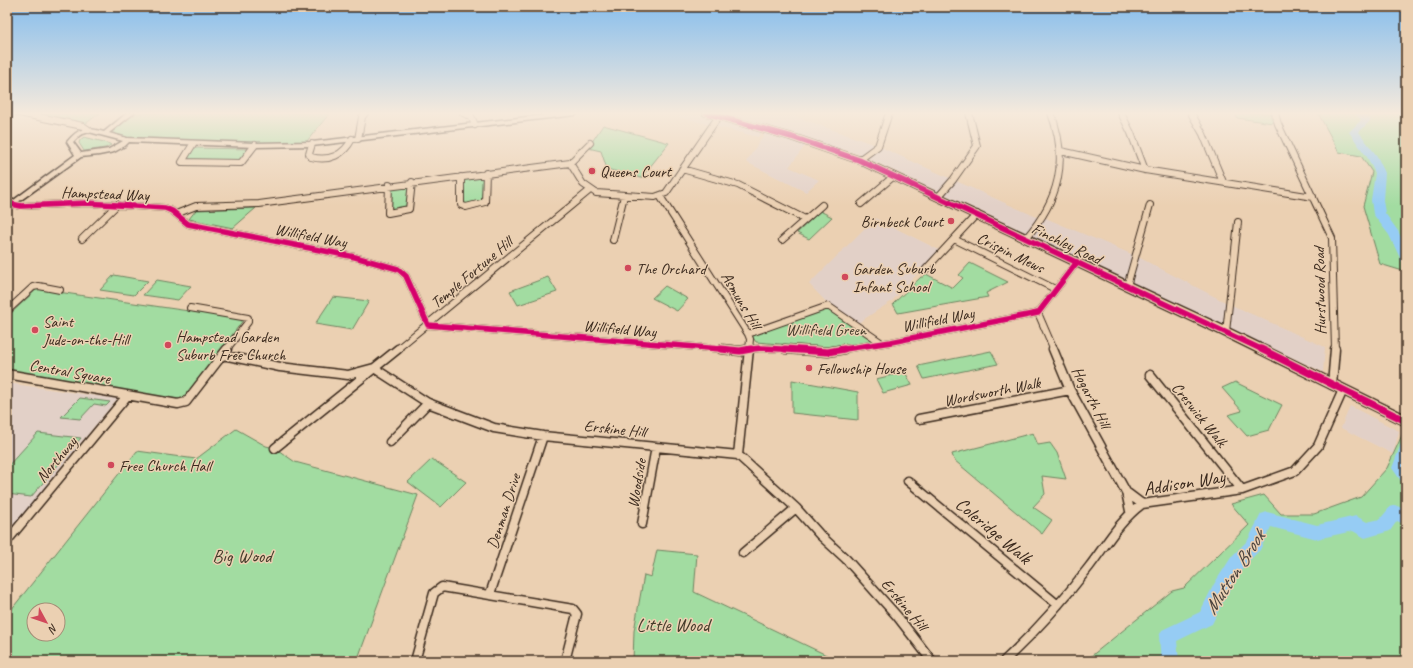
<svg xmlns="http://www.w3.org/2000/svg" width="1413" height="668" viewBox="0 0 1413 668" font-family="Caveat,sans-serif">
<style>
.built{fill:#e2d0c7}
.green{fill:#a2dca1;stroke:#6e8360;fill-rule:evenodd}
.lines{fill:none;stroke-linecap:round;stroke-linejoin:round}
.river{fill:#96ccf4;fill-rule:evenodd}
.minor-far1-casing{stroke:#3b2a1e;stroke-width:8}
.minor-casing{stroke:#3b2a1e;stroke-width:11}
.tertiary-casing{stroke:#3b2a1e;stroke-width:3}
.primary-casing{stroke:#3b2a1e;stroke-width:3}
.minor-far1{stroke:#ebd0b2;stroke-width:6}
.minor{stroke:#ebd0b2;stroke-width:8}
.tertiary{fill:#ebd0b2;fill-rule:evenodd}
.primary{fill:#fbddab;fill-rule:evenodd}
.cycleway-far1-casing{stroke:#ebd0b2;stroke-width:8}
.cycleway-casing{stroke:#ebd0b2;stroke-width:10}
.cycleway-far1{stroke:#d6006c;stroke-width:5.5}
.cycleway{stroke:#d6006c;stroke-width:7}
.poi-dot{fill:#d1495b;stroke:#ebd0b2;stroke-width:1.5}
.labels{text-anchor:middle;stroke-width:3;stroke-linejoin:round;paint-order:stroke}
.poi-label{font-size:16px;fill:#3b2a1e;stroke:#ebd0b2;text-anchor:start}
.street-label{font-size:16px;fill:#3b2a1e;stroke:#ebd0b2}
.park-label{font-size:16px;fill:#453c2b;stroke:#ebd0b2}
.near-street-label{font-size:19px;fill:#3b2a1e;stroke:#ebd0b2}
.near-park-label{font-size:19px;fill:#453c2b;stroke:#ebd0b2}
.near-water-label{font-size:20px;font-style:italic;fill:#49423e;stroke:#ebd0b2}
</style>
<rect width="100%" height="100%" fill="#ebd0b2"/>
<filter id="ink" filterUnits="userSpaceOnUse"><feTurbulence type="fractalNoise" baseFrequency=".025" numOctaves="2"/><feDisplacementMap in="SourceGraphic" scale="8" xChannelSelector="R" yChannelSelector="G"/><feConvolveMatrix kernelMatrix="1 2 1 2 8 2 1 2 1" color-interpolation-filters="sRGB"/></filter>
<g filter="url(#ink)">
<!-- built -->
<path class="built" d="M663 113H707L764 129 758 137Z
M720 113H786L878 146 1041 219 1043 217 1136 256 1227 303 1325 347 1323 372 858 154Z
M767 130 808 142 789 167 819 180 806 192 746 162Z
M875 218 939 250 892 301 858 323 830 306 809 284Z
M7 383 117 399 7 533Z
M1350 406 1399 431 1393 454 1341 428Z"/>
<!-- green -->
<path class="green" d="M31 113H100L85 124Z
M131 113H330L307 141 255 145 127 140 105 134Z
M1235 113H1270L1273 123 1237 118Z
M1318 113H1401L1406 120V280L1403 271 1380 264 1363 206 1372 172 1361 156 1339 152Z
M603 125 669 143 641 178 607 169 601 151 588 148Z
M84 137 108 143 111 145 105 148 84 151 79 143 80 140Z
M193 148 250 149 243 160 184 159Z
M486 173 485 202 461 205V177Z
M412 182 409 209 388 213 389 185Z
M256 208 233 228 189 219 196 210Z
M820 211 832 217 809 239 797 233Z
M970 263 1008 282 986 293 988 297 898 313 893 304 921 277H923L926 274 953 288 963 278 959 275Z
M114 275 148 281 134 295 100 290Z
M548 277 557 292 518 305 510 291Z
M157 280 191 286 178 300 143 295Z
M665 286 688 299 677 311 652 298Z
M37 289 244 319 187 395 180 399 128 394 7 371V317Z
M333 297 369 301 352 330 315 324Z
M828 308 875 341 829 348 756 342 752 336Z
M991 351 998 364 924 379 918 366Z
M905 372 912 385 883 393 876 379Z
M792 380 858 392V420L792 413Z
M1235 382 1282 405 1269 430 1247 436 1228 415 1242 411 1222 388Z
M80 398 110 402 106 406 94 404 80 419 61 417Z
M236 429 266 446 275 448 295 462 418 495 357 661H7V615L137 451 196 459ZM34 610H58V634H34Z
M38 433 81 438 31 497 7 494V467Z
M1033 433 1038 445 1050 443 1057 453 1066 479 1042 476 1045 494 1033 507 1052 520 1042 534 954 460 952 454Z
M1403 433 1406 434V659L1403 661H1085L1172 591 1184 588 1249 525 1231 504 1264 495 1281 514H1314L1361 497 1387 468Z
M432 459 466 482 441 507 408 482Z
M657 550 697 554 694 592 839 661H633L634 631 644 575 651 577Z"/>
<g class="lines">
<!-- river -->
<path class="river" d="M1355 113H1365L1371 120 1359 132 1377 156 1385 173 1383 200 1385 213 1398 231 1406 247V263L1402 262 1389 235 1373 214 1371 200 1375 173 1367 157 1349 132 1361 120Z
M1406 442V483L1401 481 1392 468 1401 444Z
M1395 505 1406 510V525L1397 521 1390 531 1365 538 1353 531 1317 539 1271 527 1260 550 1244 566 1226 596 1212 624 1177 641 1179 661H1161L1159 636 1162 630 1200 612 1214 584 1232 556 1248 540 1261 514 1267 512 1317 525 1356 516 1367 522 1380 519 1390 507Z"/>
<defs>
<path id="minor-far1" d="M19 113 83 126 89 130
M463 113 471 116 475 125
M1121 113 1131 133 1145 170
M1191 113 1203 134 1223 182
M1275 113 1278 124 1332 238 1335 350
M358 139 362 117 365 113
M193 144 182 162 241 163 255 145
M312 144 309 154 311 157C329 162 344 155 352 139
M1061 151 1145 170 1313 197
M859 160 878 146 889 113
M570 163 590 143
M682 169 738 185 805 219
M461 177V205L466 207 485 202 486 173
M389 185 388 213 409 209 412 182
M660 196 748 334 750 339 749 350
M939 196 953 180 977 146 969 113
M11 204 21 206 87 203 165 208 172 211 188 224 355 257 398 269 406 276 428 325 733 350
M861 204 894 176
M176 214 196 206 259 204 570 163 583 184 596 193 655 197 666 193 719 116
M1026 238C1059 200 1069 161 1051 113
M82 239 118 204
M954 239 1055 289
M613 240 624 196
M782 240 822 205
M926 269 977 214
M1127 286 1150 205
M190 308 248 318V322L226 350
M7 311 33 287 39 286 60 290
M1038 313 1054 350
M1226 332 1238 222
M748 334 828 306 882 343
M396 350 589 191
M744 350 761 348 802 350
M838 350 891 342 1038 313 1077 262"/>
<path id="minor" d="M721 349 740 351 751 349
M785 349 828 352 844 349
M1053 349 1070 390 1126 492 1142 504
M223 355 280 367 348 375 374 368 428 403 494 428 543 436 738 455 796 508 820 535 846 559 897 616 932 661
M7 374 178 404 186 402 227 349
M1150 375 1242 490
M1332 385 1335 349
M919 419 1070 390
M390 442 428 403
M275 448 398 349
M738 455 749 349
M908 481 1058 605
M1126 492 1130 511
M642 524 656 447
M7 541 127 396
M743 553 796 508
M490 594 543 436
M415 661 434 593 442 587 573 609 577 614 565 661
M1004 661C1035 632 1063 601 1089 567 1106 545 1119 521 1142 504L1242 490 1295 471 1318 446 1343 390"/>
<path id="tertiary" d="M127 113H134L109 133 127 138 255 143 312 142 560 113H578L575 115 312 146 255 147 129 142 125 146 114 152 99 155 81 157 7 210V205L75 155 67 142C79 127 86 127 104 132ZM89 132 123 141 109 149 81 153 73 142 80 135Z"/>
<path id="primary" d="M703 113H716L795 135 862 158 1230 329 1406 415V426L1222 335 856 162 789 139 704 115Z"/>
</defs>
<!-- minor-far1 casing -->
<use href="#minor-far1" class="minor-far1-casing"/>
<!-- minor casing -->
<use href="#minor" class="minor-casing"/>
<!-- tertiary casing -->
<use href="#tertiary" class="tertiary-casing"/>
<!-- primary casing -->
<use href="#primary" class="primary-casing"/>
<!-- minor-far1 -->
<use href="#minor-far1" class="minor-far1"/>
<!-- minor -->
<use href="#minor" class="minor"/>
<!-- tertiary -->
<use href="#tertiary" class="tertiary"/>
<!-- primary -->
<use href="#primary" class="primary"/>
<defs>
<path id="cycleway-far1" d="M707 113 792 137 859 160 1263 350
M7 203 21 206 87 203 165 208 172 211 188 224 355 257 398 269 406 276 428 325 733 350
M744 350 761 348 802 350
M838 350 891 342 1038 313 1077 262"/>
<path id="cycleway" d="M721 349 740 351 751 349
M785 349 828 352 844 349
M1261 349 1406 421"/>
</defs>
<!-- cycleway-far1 casing -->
<use href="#cycleway-far1" class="cycleway-far1-casing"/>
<!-- cycleway casing -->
<use href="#cycleway" class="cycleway-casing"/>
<!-- cycleway-far1 -->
<use href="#cycleway-far1" class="cycleway-far1"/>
<!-- cycleway -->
<use href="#cycleway" class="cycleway"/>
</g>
</g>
<!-- sky -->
<linearGradient id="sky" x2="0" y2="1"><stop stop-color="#87beed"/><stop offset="0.55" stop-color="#f6eadc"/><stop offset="1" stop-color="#f6eadc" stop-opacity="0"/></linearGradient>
<rect width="1413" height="206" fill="url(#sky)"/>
<!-- markers -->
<g class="poi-dot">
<circle cx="592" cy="171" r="4"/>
<circle cx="951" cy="221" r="4"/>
<circle cx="628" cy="268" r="4"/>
<circle cx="845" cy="277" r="4"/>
<circle cx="35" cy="330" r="4"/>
<circle cx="168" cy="345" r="4"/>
<circle cx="809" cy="368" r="4"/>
<circle cx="111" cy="465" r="4"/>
</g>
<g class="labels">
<!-- poi labels -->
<g class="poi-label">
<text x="600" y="177">Queens Court</text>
<text x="943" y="227" text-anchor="end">Birnbeck Court</text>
<text x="636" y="274">The Orchard</text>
<text x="853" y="274">Garden Suburb<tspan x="853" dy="18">Infant School</tspan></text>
<text x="43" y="327">Saint<tspan x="43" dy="18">Jude-on-the-Hill</tspan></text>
<text x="176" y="342">Hampstead Garden<tspan x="176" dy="18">Suburb Free Church</tspan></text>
<text x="817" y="374">Fellowship House</text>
<text x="119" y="471">Free Church Hall</text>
</g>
<!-- street labels -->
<g class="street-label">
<text transform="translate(105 193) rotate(2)" y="6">Hampstead Way</text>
<text transform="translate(311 235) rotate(11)" y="6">Willifield Way</text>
<text transform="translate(1067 243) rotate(26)" y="6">Finchley Road</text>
<text transform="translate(1011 252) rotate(26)" y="6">Crispin Mews</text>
<text transform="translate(471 272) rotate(-40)" y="6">Temple Fortune Hill</text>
<text transform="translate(1319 291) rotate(-91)" y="6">Hurstwood Road</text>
<text transform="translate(742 300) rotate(59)" y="6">Asmuns Hill</text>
<text transform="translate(938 319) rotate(-11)" y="6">Willifield Way</text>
<text transform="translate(620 328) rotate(5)" y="6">Willifield Way</text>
<text transform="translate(70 371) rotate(10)" y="6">Central Square</text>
<text transform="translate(992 391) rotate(-11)" y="6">Wordsworth Walk</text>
<text transform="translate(1092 397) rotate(63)" y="6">Hogarth Hill</text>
<text transform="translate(1200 414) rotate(51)" y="6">Creswick Walk</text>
<text transform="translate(615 428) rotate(6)" y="6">Erskine Hill</text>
<text transform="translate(56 459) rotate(-50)" y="6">Northway</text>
<text transform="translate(636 483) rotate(-80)" y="6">Woodside</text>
<text transform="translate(503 511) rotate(-72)" y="6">Denman Drive</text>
<text transform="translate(905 604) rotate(50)" y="6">Erskine Hill</text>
</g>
<!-- park labels -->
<g class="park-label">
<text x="826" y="335">Willifield Green</text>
</g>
<!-- near-street labels -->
<g class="near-street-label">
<text transform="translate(1184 482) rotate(-9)" y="7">Addison Way</text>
<text transform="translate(994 530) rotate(40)" y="7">Coleridge Walk</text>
</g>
<!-- near-park labels -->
<g class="near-park-label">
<text x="242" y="562">Big Wood</text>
<text x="673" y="631">Little Wood</text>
</g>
<!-- near-water labels -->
<g class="near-water-label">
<text transform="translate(1234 572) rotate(-57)" y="7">Mutton Brook</text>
</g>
</g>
<!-- margin -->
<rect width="1413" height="668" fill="none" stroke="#ebd0b2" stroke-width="24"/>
<rect x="12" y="12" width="1389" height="644" fill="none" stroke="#3b2a1e" stroke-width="1.5" filter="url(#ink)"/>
<!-- north arrow -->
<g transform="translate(46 622) rotate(130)"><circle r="19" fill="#ebd0b2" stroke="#a58e77"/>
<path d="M0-3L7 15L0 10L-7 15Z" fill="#d1495b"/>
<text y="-6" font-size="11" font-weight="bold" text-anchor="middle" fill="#3b2a1e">N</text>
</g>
</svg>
